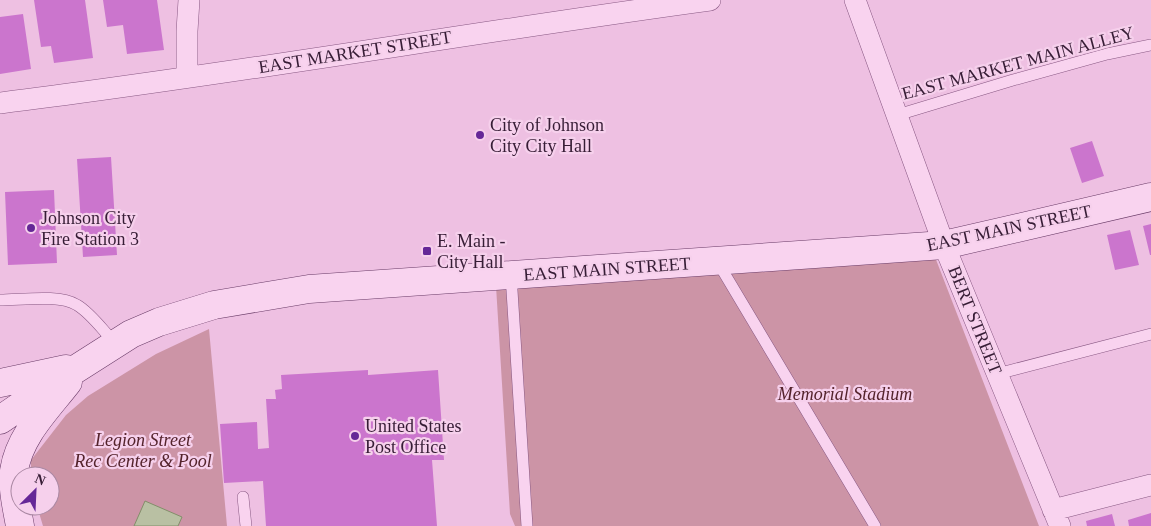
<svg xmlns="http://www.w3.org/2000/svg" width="1151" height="526" viewBox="0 0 1151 526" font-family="'Times New Roman',serif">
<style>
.green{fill:#cc94a6}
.water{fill:#b9c0a3;stroke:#838e6a}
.building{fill:#cb75cd}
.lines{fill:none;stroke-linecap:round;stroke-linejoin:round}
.service-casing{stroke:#885883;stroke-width:12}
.minor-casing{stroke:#885883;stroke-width:22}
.secondary-casing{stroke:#693b67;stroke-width:29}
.service{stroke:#f9d3ef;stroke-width:11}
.minor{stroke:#f9d3ef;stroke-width:21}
.secondary{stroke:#f9d3ef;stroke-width:28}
.poi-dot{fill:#652797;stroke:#f6d0ec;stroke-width:2}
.labels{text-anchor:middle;stroke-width:4.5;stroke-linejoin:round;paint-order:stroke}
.street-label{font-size:18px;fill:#371d36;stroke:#f6d0ec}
.poi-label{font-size:18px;fill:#371d36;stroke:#f6d0ec;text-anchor:start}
.park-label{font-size:18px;font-style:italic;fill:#54232c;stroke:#f6d0ec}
</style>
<rect width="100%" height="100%" fill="#eec0e2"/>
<!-- green -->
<path class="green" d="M935 257 1039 526H515L510 514 496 286Z
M209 329 227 526H43L37 506H50V476H31V460L66 415 88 396 156 354Z"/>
<!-- water -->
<path class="water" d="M145 501 182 517 178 526H134Z"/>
<!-- building -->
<path class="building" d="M34 0H85L93 58 54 63 51 46 41 47Z
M103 0H157L164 50 127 54 123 25 107 27Z
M23 14 31 69 0 74V17Z
M1092 141 1104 176 1082 183 1070 148Z
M111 157 117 255 83 257 77 159Z
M54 190 57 263 8 265 5 192Z
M1151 224V255H1150L1143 226Z
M1130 230 1139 265 1115 270 1107 235Z
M368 370V375L438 370 444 460H432L437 526H266L263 481 224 483 220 424 257 422 258 449 269 448 266 399H276L275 390 282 389 281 375Z
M1151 513V526H1129L1128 520Z
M1112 514 1115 526H1087L1086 521Z"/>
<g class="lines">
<defs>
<path id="service" d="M894 116 1013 80 1107 54 1151 45
M717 261 875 526
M511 275 527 526
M0 300C22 300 59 294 77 305 91 313 105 333 116 344
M997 374 1151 334
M243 497 246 526"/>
<path id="minor" d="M855 0 944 245 1060 526
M187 77V31L189 0
M0 103C237 74 473 32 710 0
M1053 510 1151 485"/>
<path id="secondary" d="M0 383 66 369
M0 420 54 383 131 334 159 322 214 305 309 289 944 245 1151 197
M20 526C17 509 12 489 14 471 19 436 47 409 68 382"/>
</defs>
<!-- service casing -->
<use href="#service" class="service-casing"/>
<!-- minor casing -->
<use href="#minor" class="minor-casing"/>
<!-- secondary casing -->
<use href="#secondary" class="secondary-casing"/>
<!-- service -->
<use href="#service" class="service"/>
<!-- minor -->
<use href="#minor" class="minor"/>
<!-- secondary -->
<use href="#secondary" class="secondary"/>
</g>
<!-- markers -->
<g class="poi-dot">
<circle cx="480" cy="135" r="5"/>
<circle cx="31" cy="228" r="5"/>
<rect x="422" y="246" width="10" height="10" rx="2.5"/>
<circle cx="355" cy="436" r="5"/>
</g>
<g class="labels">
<!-- street labels -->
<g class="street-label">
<text transform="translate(355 52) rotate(-9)" y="6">EAST MARKET STREET</text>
<text transform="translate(1018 63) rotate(-15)" y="6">EAST MARKET MAIN ALLEY</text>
<text transform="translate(1009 228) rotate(-12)" y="6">EAST MAIN STREET</text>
<text transform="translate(607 269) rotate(-4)" y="6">EAST MAIN STREET</text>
<text transform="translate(975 320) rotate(68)" y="6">BERT STREET</text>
</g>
<!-- poi labels -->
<g class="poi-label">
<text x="490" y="131">City of Johnson<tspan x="490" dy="21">City City Hall</tspan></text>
<text x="41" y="224">Johnson City<tspan x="41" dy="21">Fire Station 3</tspan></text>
<text x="437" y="247">E. Main -<tspan x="437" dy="21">City Hall</tspan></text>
<text x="365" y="432">United States<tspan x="365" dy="21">Post Office</tspan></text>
</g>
<!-- park labels -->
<g class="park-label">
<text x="845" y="400">Memorial Stadium</text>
<text x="143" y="446">Legion Street<tspan x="143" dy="21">Rec Center &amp; Pool</tspan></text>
</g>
</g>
<!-- north arrow -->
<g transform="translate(35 491) rotate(24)"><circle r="24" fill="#f6d0ec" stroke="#aa88a3"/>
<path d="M0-4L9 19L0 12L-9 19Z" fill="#652797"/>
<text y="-8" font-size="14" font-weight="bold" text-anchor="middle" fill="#371d36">N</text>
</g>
</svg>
